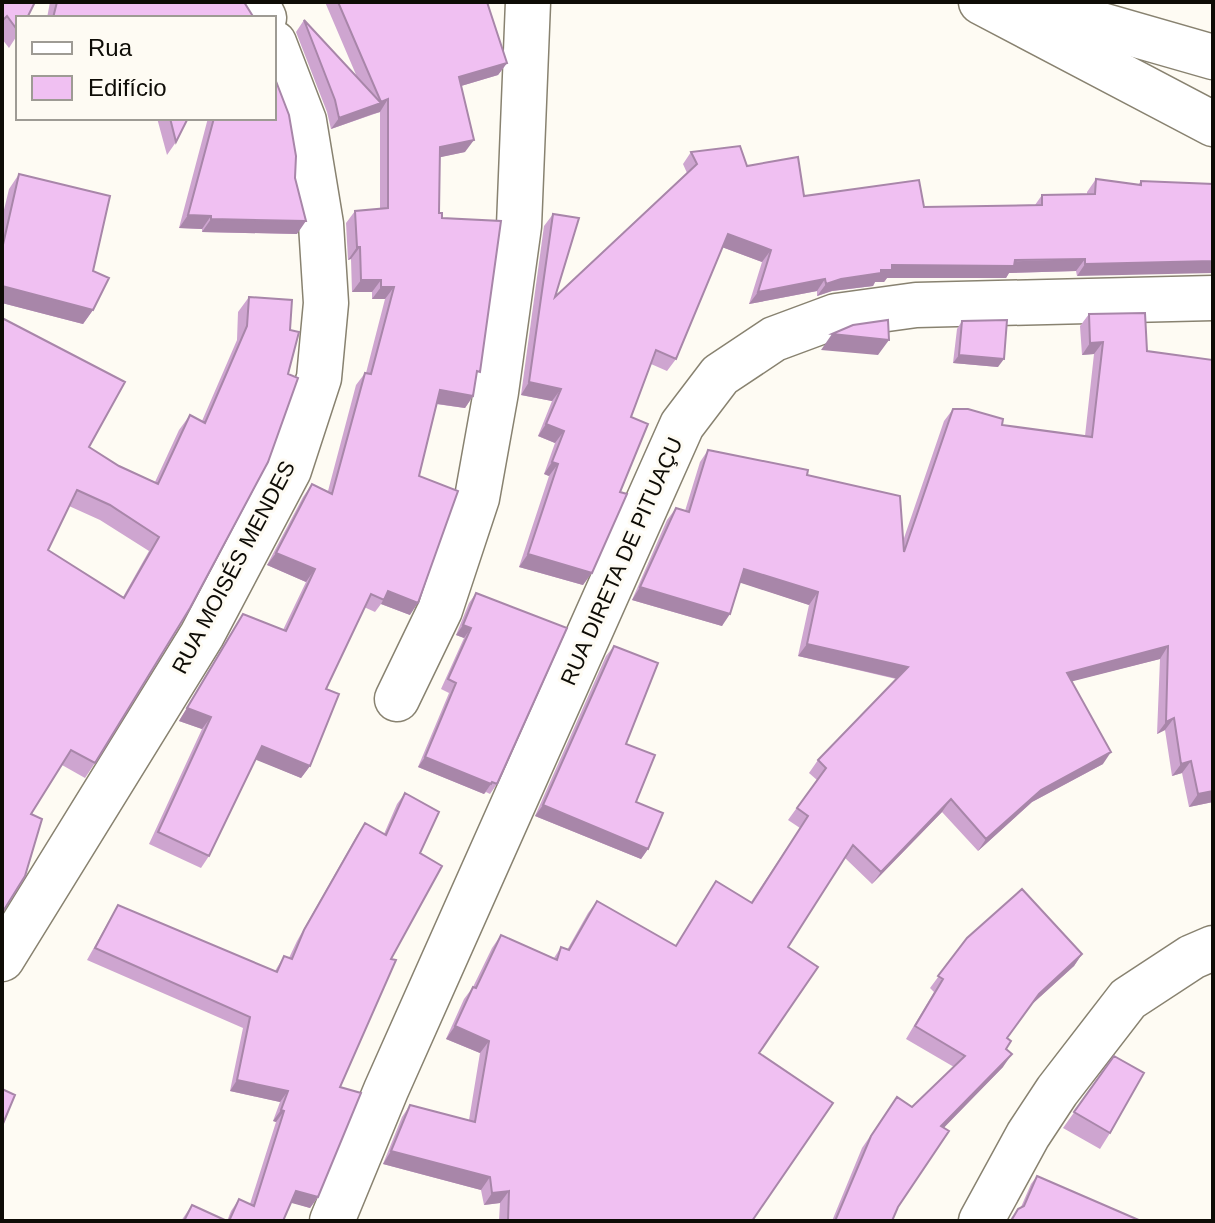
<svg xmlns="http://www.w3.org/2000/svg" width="1215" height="1223" viewBox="0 0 1215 1223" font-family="Arial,sans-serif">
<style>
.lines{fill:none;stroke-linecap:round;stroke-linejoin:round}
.street-casing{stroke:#888270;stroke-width:47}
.secondary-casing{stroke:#888270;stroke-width:47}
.primary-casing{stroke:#888270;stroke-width:47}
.street{stroke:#fff;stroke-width:44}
.secondary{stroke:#fff;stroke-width:44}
.primary{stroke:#fff;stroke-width:44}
.wall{fill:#cea5d0;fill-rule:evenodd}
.shaded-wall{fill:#a886a9}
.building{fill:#f0c0f2;stroke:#a886a9;stroke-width:2;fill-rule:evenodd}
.labels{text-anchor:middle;stroke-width:6;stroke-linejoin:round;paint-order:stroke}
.street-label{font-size:22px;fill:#0e0c06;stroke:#fefbf3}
</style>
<rect width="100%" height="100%" fill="#fefbf3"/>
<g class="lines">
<defs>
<path id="street" d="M256 2 264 18
M397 699 440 610 477 498 496 392 519 226 528 2
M2 959 202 635 289 470 319 378 326 303 321 224 304 121 274 43
M332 1221 386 1090 682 425 720 375 774 339 836 316 916 305 1213 298
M981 1221 1028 1135 1057 1091 1128 999 1192 957 1213 948"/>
<path id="secondary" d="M981 2 1213 124"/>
<path id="primary" d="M1021 2 1213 57"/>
</defs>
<!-- street casing -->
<use href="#street" class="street-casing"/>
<!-- secondary casing -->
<use href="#secondary" class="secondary-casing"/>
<!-- primary casing -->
<use href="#primary" class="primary-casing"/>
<!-- street -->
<use href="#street" class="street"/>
<!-- secondary -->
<use href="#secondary" class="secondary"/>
<!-- primary -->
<use href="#primary" class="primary"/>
</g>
<!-- wall -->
<path class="wall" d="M2 2 18 18V34L9 48 2 39Z
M50 2H244L254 18H47Z
M325 2H487L507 63 498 75 461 86 465 152 440 157 439 213 442 218 476 379 473 396 465 408 436 404 419 476 410 615 381 604 375 612 364 607 326 689 310 766 301 778 256 759 209 856 201 868 149 844 202 729 179 721 243 614 283 630 306 582 267 565 303 497 312 484 328 491 356 385 365 373H366L385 299H372V292H352L351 259 348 260 346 223 355 211 380 209V112L331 129 327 112 296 32 304 20 357 77Z
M157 118H188L176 142 167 155Z
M208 118H274L295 178 297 234 202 232V229L179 228Z
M691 152 747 166 804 196 924 207 1035 205 1042 195 1087 194V192L1096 179 1138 185 1141 181 1213 184 1077 276 1076 271 1009 273 1006 278H887L884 282H875L873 286 832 291 817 296V291L749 304 762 262 722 247 676 359 667 371 651 364 631 417 620 492 583 585 519 567 549 476 544 474 555 443 538 436 552 401 521 395 544 226 553 214 555 297 687 173 683 164Z
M19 174 93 271V310L83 324 2 303V218L9 189Z
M249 297 292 300 95 763 85 778 62 765 31 814 2 318 89 447 119 466 155 482 179 430 190 415 202 421 237 340 238 312ZM69 506 100 520 149 551 123 597 48 550Z
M1089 314 1147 351 1213 360V802L1189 807 1182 773 1172 776 1165 730 1157 734 1160 659 1071 681 1103 764 1032 802 978 851 942 812 872 884 845 858 788 947 759 1053 752 1221H499L500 1203 484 1205 481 1190 383 1164 402 1117 410 1105 469 1120 480 1053 446 1039 464 999 473 987 492 948 501 935 554 958 561 947 567 950 588 913 597 901 676 946 716 881 751 902 800 828 788 820 817 780 809 773 818 760 896 679 798 656 809 605 740 582 722 626 632 600 667 520 676 508 685 511 700 462 708 450 807 475 903 541 944 421 953 409 1002 425 1085 436 1094 354 1082 355 1080 326Z
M962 321 998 367 953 363 957 329Z
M476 593 497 784 490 794 486 792 484 794 418 767 449 693 441 689 464 638 456 635 469 603Z
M614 646 626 744 636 802 648 849 641 859 535 816 606 656Z
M405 793 420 853 391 959 340 1087 318 1197 310 1208 291 1202 283 1221H181L192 1205 227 1221 231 1211 239 1199 250 1204 276 1122 273 1121 280 1102 230 1091 243 1028 87 960 111 917 118 905 275 971 284 956 289 958 297 941 357 835 365 823 384 834 397 804Z
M967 938 1082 954 1074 966 1030 1006 1007 1038 1003 1067 943 1128 898 1207 892 1221H832L862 1148 897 1097 912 1107 954 1067 906 1039 934 992 930 988Z
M1114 1056 1110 1133 1100 1149 1063 1128Z
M1037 1176 1141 1221H1009L1018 1209 1021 1207 1031 1184Z"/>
<!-- shaded-wall -->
<path class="shaded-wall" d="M507 63 498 75 451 89 459 77Z
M388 99 380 112 373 114 381 102Z
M381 103 373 114 331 129 339 118Z
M474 140 465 152 432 159 440 147Z
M188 215 211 216 202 229 179 228Z
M211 219 306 221 297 234 202 232Z
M728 234 771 250 762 262 719 246Z
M357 247H360L351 259 348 260Z
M1085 259 1076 271 1009 273 1006 278H887L884 282H875L873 286 832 291 817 296 826 284 841 279 881 270 892 265Z
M1213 261V273L1077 276 1085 264Z
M825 279 817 291 749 304 758 292Z
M361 280H381L372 292H352Z
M2 286 93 310 83 324 2 303Z
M381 287H394L385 299H372Z
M832 334 889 340 878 355 821 350Z
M1103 342 1094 354 1082 355 1090 343Z
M959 355 1004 359 998 367 953 363Z
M529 382 561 389 552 401 521 395Z
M440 390 473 396 465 408 431 403Z
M546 424 564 431 555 443 538 436Z
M552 462 558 464 549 476 544 474Z
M276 553 315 569 306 582 267 565Z
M528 554 592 573 583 585 519 567Z
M744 569 818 592 809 605 735 581Z
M640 587 730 614 722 626 632 600Z
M388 591 418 603 410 615 381 604Z
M463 625 471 628 464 638 456 635Z
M807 644 908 667 899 679 798 656Z
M1168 646 1160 659 1058 685 1067 673Z
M187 708 211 717 202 729 179 721Z
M1174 718 1165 730 1157 734 1166 722Z
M262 746 310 766 301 778 254 759Z
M1111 752 1103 764 1032 802 978 851 986 839 1041 790Z
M425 757 491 784 484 794 418 767Z
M1191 761 1182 773 1172 776 1181 764Z
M1213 791V802L1189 807 1198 794Z
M951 799 942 812 872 884 881 872Z
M543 805 648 849 641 859 535 816Z
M1082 954 1074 966 1030 1006 1039 994Z
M455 1026 489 1041 480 1053 446 1039Z
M1012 1054 1003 1067 933 1139 941 1126Z
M237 1080 288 1091 280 1102 230 1091Z
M281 1110 284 1111 276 1122 273 1121Z
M391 1151 490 1177 481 1190 383 1164Z
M296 1191 318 1197 310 1208 288 1202Z
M509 1191 500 1203 484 1205 492 1193Z"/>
<!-- building -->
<path class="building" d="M2 2H35L27 18H18V31L7 16 2 21Z
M57 2H244L254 18H53Z
M338 2H487L507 63 459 77 474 140 440 147 439 213H442V218L501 221 480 372 477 371 473 396 440 390 419 476 458 491 418 603 388 591 384 600 371 594 326 689 339 694 310 766 262 746 209 856 158 832 211 717 187 708 243 614 286 631 315 569 276 553 312 484 332 494 365 373 371 374 394 287H381V280H361L360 247H357L355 211 388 208V99L381 102Z
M304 20 381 103 339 118 335 100Z
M274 76 289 115 296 156 295 178 306 221 211 219V216L188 215 214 118H274Z
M170 118H188L176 142Z
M740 146 747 166 798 157 804 196 919 180 924 207 1042 205V195L1095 194 1096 179 1141 185V181L1213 184V261L1085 264V259L1015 260 1014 266 892 265V270H881V273L841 279 826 284 825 279 758 292 771 250 728 234 676 359 656 350 631 417 648 424 620 492 627 494 592 573 528 554 558 464 552 462 564 431 546 424 561 389 529 382 553 214 579 218 555 297 697 164 691 152Z
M19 174 110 196 93 271 109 278 93 310 2 286V249Z
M249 297 292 300 290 330 299 332 288 374 298 378 268 462 190 608 95 763 71 750 31 814 42 819 25 876 2 913V318L125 382 89 447 119 466 158 484 190 415 205 423 247 326ZM77 490 110 505 159 537 124 598 48 550Z
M1145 313 1147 351 1213 360V791L1198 794 1191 761 1181 764 1174 718 1166 722 1168 646 1067 673 1111 752 1041 790 986 839 951 799 881 872 853 845 788 947 818 967 759 1053 833 1103 752 1221H508L509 1191 492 1193 490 1177 391 1151 410 1105 475 1122 489 1041 455 1026 473 987 476 988 501 935 557 960 561 947 569 950 597 901 676 946 716 881 752 903 808 816 797 808 826 768 818 760 908 667 807 644 818 592 744 569 730 614 640 587 676 508 689 512 708 450 808 470 807 475 900 496 904 552 953 409H968L1003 419 1002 425 1092 437 1103 342 1090 343 1089 314Z
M888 320 889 340 832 334 853 325Z
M1007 320 1004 359 959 355 962 321Z
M476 593 567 628 497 784 492 782 491 784 425 757 456 683 448 679 471 628 463 625Z
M614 646 658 663 626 744 655 755 636 802 663 813 648 849 543 805Z
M405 793 439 812 420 853 442 866 391 959 396 960 340 1087 361 1093 318 1197 296 1191 283 1221H229L239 1199 254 1206 284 1111 281 1110 288 1091 237 1080 250 1017 95 948 118 905 277 972 284 956 292 959 304 930 365 823 386 835Z
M1022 889 1082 954 1039 994 1007 1038 1011 1041 1006 1049 1012 1054 941 1126 949 1131 898 1207 892 1221H835L871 1136 897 1097 912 1107 965 1056 915 1026 943 979 938 976 967 938Z
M1114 1056 1144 1073 1110 1133 1074 1112Z
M2 1089 15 1095 2 1126Z
M1037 1176 1141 1221H1011L1018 1209 1024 1206Z
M192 1205 227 1221H184Z"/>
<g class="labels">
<!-- street labels -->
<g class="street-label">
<text transform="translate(621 561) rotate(-66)" y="8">RUA DIRETA DE PITUAÇU</text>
<text transform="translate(233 567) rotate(-62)" y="8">RUA MOISÉS MENDES</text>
</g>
</g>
<!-- border -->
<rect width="1215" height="1223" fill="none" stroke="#0e0c06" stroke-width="8"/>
<!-- legend -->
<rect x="16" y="16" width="260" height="104" fill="#fefbf3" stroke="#9e9b94" stroke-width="2"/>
<rect x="32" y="42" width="40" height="12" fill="#ffffff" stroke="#9e9b94" stroke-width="2"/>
<text x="88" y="56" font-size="24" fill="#0e0c06">Rua</text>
<rect x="32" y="76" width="40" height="24" fill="#f0c0f2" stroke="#9e9b94" stroke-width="2"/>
<text x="88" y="96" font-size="24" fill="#0e0c06">Edifício</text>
</svg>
